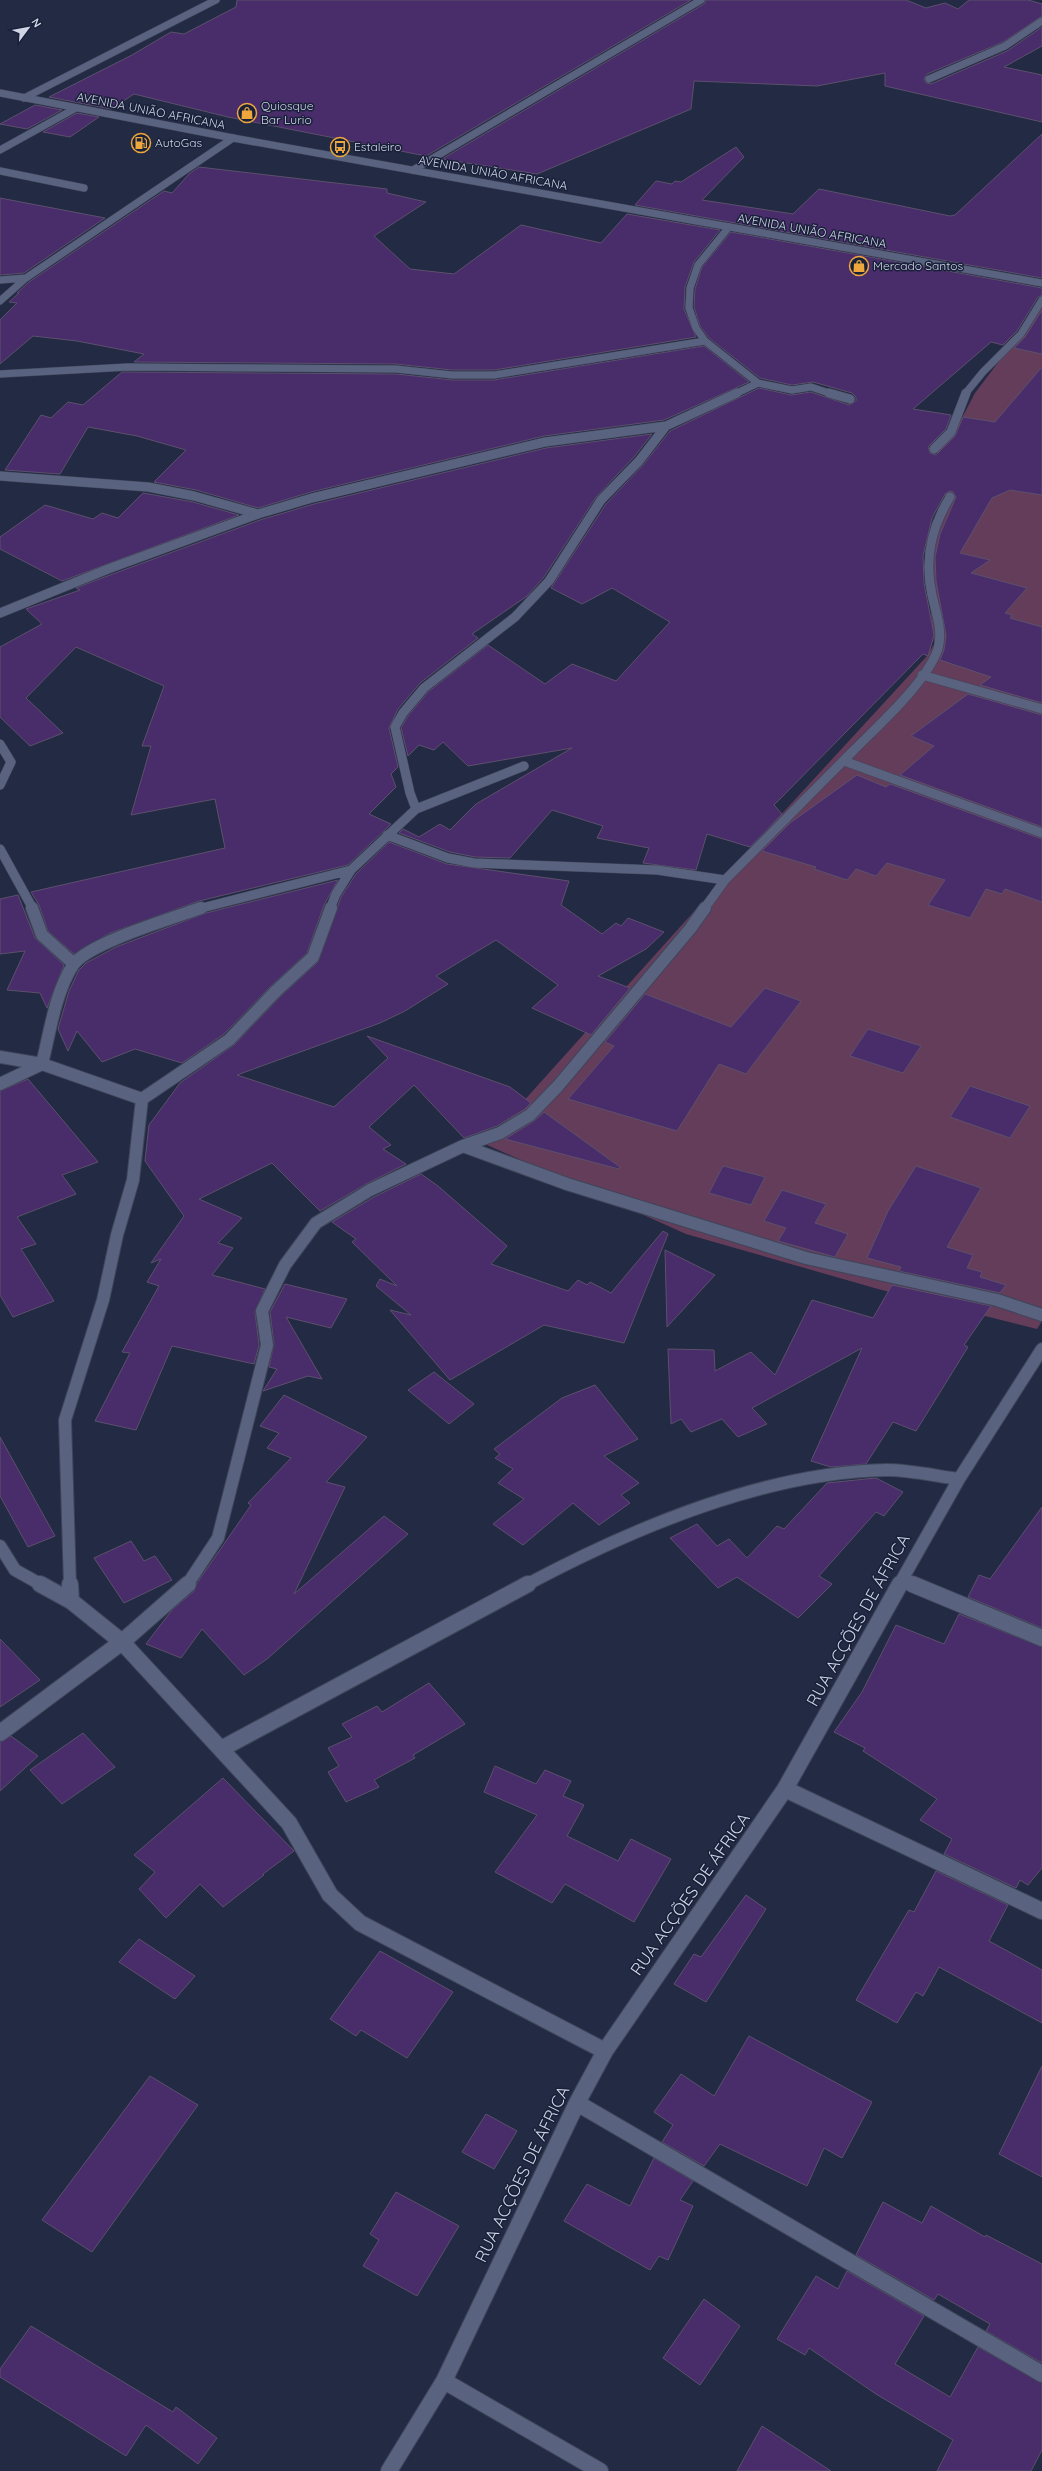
<svg xmlns="http://www.w3.org/2000/svg" width="1042" height="2471" viewBox="0 0 1042 2471" font-family="Quicksand,sans-serif">
<style>
.green{fill:#643d5b}
.building{fill:#492c6a;stroke:#5c506d}
.lines{fill:none;stroke-linecap:round;stroke-linejoin:round}
.lane-casing{stroke:#3f455a;stroke-width:8}
.street-far3-casing{stroke:#3f455a;stroke-width:8}
.street-far2-casing{stroke:#3f455a;stroke-width:10}
.street-far1-casing{stroke:#3f455a;stroke-width:14}
.street-casing{stroke:#3f455a;stroke-width:18}
.secondary-casing{stroke:#3f455a;stroke-width:8}
.lane{stroke:#59627e;stroke-width:7}
.street-far3{stroke:#59627e;stroke-width:7}
.street-far2{stroke:#59627e;stroke-width:9}
.street-far1{stroke:#59627e;stroke-width:12}
.street{stroke:#59627e;stroke-width:16}
.secondary{stroke:#59627e;stroke-width:7}
.labels{text-anchor:middle;stroke-width:3;stroke-linejoin:round;paint-order:stroke}
.far-poi-label{font-size:12px;fill:#d1d6e7;stroke:#192039;text-anchor:start}
.far-street-label{font-size:12px;fill:#d1d6e7;stroke:#192039}
.near-street-label{font-size:17px;fill:#d1d6e7;stroke:#192039}
</style>
<rect width="100%" height="100%" fill="#232a43"/>
<!-- green -->
<path class="green" d="M1042 304V1321L1037 1329 878 1289 686 1234 485 1144 778 818 927 656 934 644 925 556 931 525 946 499 939 486 937 452 954 433 975 393Z"/>
<!-- building -->
<path class="building" d="M237 0H691L426 156 228 117 134 94 111 109 49 97 132 55 171 32 184 34 236 7Z
M706 0H906L926 8 945 3 958 9 969 0H1028L1042 4V16L1003 42 927 74 924 79 926 83 931 84 1007 51 1042 27V46L1004 67 1042 75V122L885 86V73L817 86 694 81 691 109 537 174 442 159 704 4Z
M35 105 62 110 27 129 0 124Z
M77 113 99 117 70 137 43 132Z
M1042 134V278L635 205 656 181 672 184 675 181 681 182 736 147 744 157 702 200 793 214 819 189 950 216 955 215Z
M199 167 387 189V193L426 202 374 236 410 269 454 274 521 225 601 243 627 214 720 230 694 262 685 287 684 309 696 337 494 370H452L396 364 134 362 144 354 77 341 33 336 0 364V320L17 303 9 302 19 293H17L29 282 164 191 172 193 189 174Z
M0 198 105 218 24 273 0 275Z
M731 232 1042 288V295L1038 297 1017 331 1003 345 991 342 913 409 951 415 946 429 928 447 930 453 936 455 955 436 963 417 995 422 1042 367V495L1010 490 992 498 960 553 990 560 971 573 1027 588 1005 613 1012 615 1010 618 1042 627V703L980 685 991 677 940 660 944 650 946 635 936 581 935 557 940 534 956 497 953 492 950 491 945 494 932 518 923 556 924 583 934 635 928 656 923 654 774 805 782 814 750 847 707 834 696 870 643 863 649 848 597 838 603 826 552 810 510 858 475 857 450 852 399 833 403 829 419 837 440 824 450 830 476 804 572 748 468 766 443 742 434 750 419 745 408 756 401 728 408 716 428 692 488 645 545 684 572 664 616 681 670 622 612 588 582 604 551 588 606 504 643 465 670 431 759 388 791 395 811 392 849 405 856 401V397L852 393 813 382 792 385 760 378 709 338 700 326 694 307 695 289 702 267Z
M1042 310V354L1014 348 1025 337Z
M704 346 749 382 664 420 544 436 311 492 258 508 196 490 154 482 186 450 137 436 88 427 60 474 5 470 41 415 51 418 68 402 83 405 122 372 396 374 452 380H494Z
M652 434 634 457 596 497 544 577 527 596 472 634 478 638 420 683 398 709 389 728 398 767 391 774 396 787 369 814 391 824 348 865 199 901 110 933 74 954 48 931 39 905 31 892 225 848 215 799 131 815 151 746H142L164 686 76 647 26 698 63 733 30 746 0 717V647L42 624 26 609 80 590 76 588 110 575 260 520 314 504 546 448Z
M143 493 193 502 239 515 62 581 0 549V537L45 505 93 519 102 513 118 518Z
M968 694 1042 715V827L900 775 934 746 911 736Z
M857 775 886 787 890 784 1042 839V902L1005 889 1002 894 986 889 970 918 928 905 945 880 887 863 876 876 856 869 847 880 814 869 816 867 762 851 790 823Z
M389 842 447 864 569 881 561 905 602 934 616 923 621 926 628 918 664 932 646 949 598 976 630 988 591 1035 532 1008 558 985 496 940 436 976 448 984 405 1011 380 1023 237 1075 334 1107 388 1058 367 1036 510 1087 531 1103 525 1109 497 1126 464 1138 414 1085 369 1127 391 1145 383 1149 406 1164 366 1184 320 1211 272 1163 199 1199 242 1218 218 1243 233 1248 212 1275 265 1289 255 1312 259 1345 254 1364 172 1346 136 1430 95 1421 130 1353 122 1352 159 1286 147 1282 161 1259 151 1263 184 1216 145 1161 149 1125 180 1083 234 1045 281 996 318 962 341 897 356 874Z
M338 880 324 905 307 953 271 986 224 1034 182 1063 135 1049 102 1062 77 1031 68 1051 58 1029 69 991 79 970 86 963 116 947 206 913Z
M18 895 35 938 64 965 47 1008 40 993 7 990 25 951 0 954V899Z
M765 988 801 1001 746 1074 719 1064 677 1131 568 1099 614 1046 605 1042 645 994 731 1027Z
M868 1029 921 1046 903 1073 850 1056Z
M28 1079 98 1162 62 1175 76 1194 17 1217 36 1244 21 1249 54 1301 13 1317 0 1295V1091Z
M970 1086 1030 1106 1010 1138 950 1117Z
M544 1112 620 1167 619 1169 505 1139 534 1121Z
M723 1166 765 1177 751 1205 709 1193Z
M916 1166 981 1188 947 1247 973 1255 967 1268 982 1272 980 1277 1006 1285 1000 1293 899 1271 901 1267 867 1258 888 1211Z
M421 1174 438 1186 507 1246 491 1264 568 1291 578 1280 587 1285 590 1282 611 1293 663 1231 668 1234 624 1343 544 1325 450 1380 390 1310 411 1315 376 1286 380 1279 397 1286 352 1242 356 1239 332 1222 374 1197Z
M782 1190 826 1204 815 1223 848 1234 835 1257 778 1241 786 1228 764 1221Z
M665 1250 715 1275 667 1327Z
M285 1284 347 1299 331 1328 286 1317 322 1379 308 1376 263 1391 277 1369 269 1367 274 1344 270 1312Z
M892 1285 991 1306 964 1345 968 1347 916 1431 893 1422 866 1464 831 1467 811 1461 862 1348 752 1408 767 1424 738 1437 722 1419 691 1432 681 1419 671 1424 668 1349 714 1350 715 1371 751 1352 775 1375 812 1300 873 1318Z
M434 1372 474 1404 449 1424 408 1390Z
M595 1385 638 1439 604 1456 639 1483 621 1495 630 1503 599 1525 573 1503 523 1545 493 1524 524 1499 498 1483 513 1469 495 1458 500 1454 494 1449 562 1398Z
M284 1395 367 1437 326 1482 345 1487 294 1594 384 1516 408 1534 267 1659 244 1675 202 1629 181 1658 146 1644 172 1610 194 1591 197 1583 251 1505 248 1503 291 1458 267 1448 279 1433 260 1426Z
M0 1437 55 1536 28 1547 0 1496Z
M876 1478 903 1492 884 1516 876 1512 819 1576 832 1584 798 1618 737 1577 718 1588 670 1538 697 1524 717 1546 729 1539 747 1558 777 1526 784 1529 827 1483Z
M1042 1507V1628L968 1597 979 1575 990 1579Z
M131 1541 144 1561 155 1556 172 1580 124 1603 94 1558Z
M959 1614 1042 1647V1868L1028 1885 1020 1880 1016 1888 944 1854 952 1839 920 1820 937 1799 863 1751 865 1748 834 1732 862 1692 896 1625 944 1644Z
M0 1639 40 1680 0 1707Z
M429 1683 465 1724 413 1755 415 1758 374 1780 379 1787 346 1802 328 1772 339 1766 328 1748 352 1737 342 1724 377 1706 382 1712Z
M83 1733 115 1767 62 1804 30 1770Z
M11 1736 38 1756 0 1791V1742Z
M495 1766 536 1784 545 1770 571 1781 563 1796 584 1805 567 1836 618 1861 631 1839 671 1859 634 1922 565 1884 552 1903 495 1872 537 1815 484 1792Z
M223 1778 294 1851 263 1874 264 1875 223 1907 200 1884 166 1918 139 1889 155 1872 134 1855Z
M936 1871 1008 1905 989 1941 1042 1970V2023L939 1967 923 1996 916 1992 897 2023 856 2000 909 1910 914 1912Z
M746 1895 766 1909 706 2002 674 1984 694 1954 701 1957Z
M139 1939 195 1976 175 1999 119 1962Z
M380 1951 453 1992 407 2058 361 2030 356 2036 330 2019Z
M749 2036 872 2102 842 2158 824 2148 807 2186 720 2144 704 2166 662 2142 673 2125 654 2112 681 2074 714 2096Z
M1042 2066V2177L999 2154Z
M150 2076 198 2105 92 2252 42 2220Z
M486 2114 517 2131 494 2169 462 2152Z
M654 2158 693 2181 680 2200 693 2206 668 2260 659 2256 650 2270 564 2221 587 2184 630 2206Z
M396 2192 459 2226 417 2296 363 2266 379 2240 370 2234Z
M883 2202 922 2223 931 2206 985 2237 986 2235 1042 2264V2363L986 2331 990 2324 938 2294 934 2300 856 2255Z
M847 2271 924 2316 895 2364 950 2397 978 2347 1042 2383V2450L1031 2471H937L953 2440 876 2394 809 2348 805 2355 777 2339 816 2276 838 2289Z
M704 2299 740 2326 700 2385 663 2358Z
M31 2326 173 2412 176 2407 217 2438 198 2464 146 2425 126 2456 0 2377V2369Z
M762 2426 831 2471H737Z"/>
<g class="lines">
<defs>
<path id="lane" d="M0 150 76 108
M0 171 84 188"/>
<path id="street-far3" d="M929 79 1005 46 1042 21
M24 98 216 0
M413 170 701 0
M729 227 698 265 690 288 689 308 696 328 705 341 758 383 792 390 811 387 832 394
M0 280 26 278
M0 301 26 278 233 138
M0 374 128 367 396 369 452 375H494L705 341
M735 394 758 383
M965 394 983 372 1021 334 1042 300"/>
<path id="street-far2" d="M829 393 850 399
M934 449 951 432 966 393
M0 476 148 487 194 496 258 514
M0 613 108 569 258 514 312 498 545 442 666 426
M922 675 1042 709
M0 744 11 762 0 785
M844 761 1042 833
M416 809 410 793 395 727 403 713 424 688 515 617 549 581 601 500 639 461 666 426 737 393
M387 835 448 858 474 863 657 870 725 880
M0 849 33 909
M198 909 351 870
M330 909 336 894 351 870 416 809 524 766
M704 909 725 880C768 837 810 794 853 751 879 725 926 683 938 649 943 631 936 613 932 595 924 559 931 528 950 497"/>
<path id="street-far1" d="M32 908 42 935 74 964
M0 1057 42 1064 142 1099
M0 1084 42 1064C50 1032 55 993 73 965 88 943 173 918 201 908
M463 1146 567 1184 806 1258 997 1300 1042 1315
M0 1546 15 1570 42 1585
M902 1580 914 1585
M70 1585 65 1420 103 1300 117 1235 133 1180 142 1099 229 1040 276 991 313 957 331 908
M187 1585 218 1538 267 1345 262 1311 285 1265 316 1223 370 1190 463 1146 500 1133 530 1115 558 1086 690 929 705 908
M526 1585C631 1529 766 1472 887 1470 910 1470 936 1476 959 1479
M899 1585 959 1479 1042 1349"/>
<path id="street" d="M40 1584 71 1601 122 1642 289 1823 330 1895 360 1923 605 2051
M70 1584 71 1601
M912 1584 1042 1638
M0 1733 122 1642 188 1584
M221 1749 528 1584
M785 1789 1042 1911
M577 2103 1042 2374
M444 2381 600 2471
M389 2471 444 2381 577 2103 605 2051 785 1789 900 1584"/>
<path id="secondary" d="M0 93 233 138 1042 283"/>
</defs>
<!-- lane casing -->
<use href="#lane" class="lane-casing"/>
<!-- street-far3 casing -->
<use href="#street-far3" class="street-far3-casing"/>
<!-- street-far2 casing -->
<use href="#street-far2" class="street-far2-casing"/>
<!-- street-far1 casing -->
<use href="#street-far1" class="street-far1-casing"/>
<!-- street casing -->
<use href="#street" class="street-casing"/>
<!-- secondary casing -->
<use href="#secondary" class="secondary-casing"/>
<!-- lane -->
<use href="#lane" class="lane"/>
<!-- street-far3 -->
<use href="#street-far3" class="street-far3"/>
<!-- street-far2 -->
<use href="#street-far2" class="street-far2"/>
<!-- street-far1 -->
<use href="#street-far1" class="street-far1"/>
<!-- street -->
<use href="#street" class="street"/>
<!-- secondary -->
<use href="#secondary" class="secondary"/>
</g>
<!-- icons -->
<defs>
<symbol id="shop-ring" viewBox="-11 -11 22 22"><circle r="9.5" fill="#192039" stroke="#eea73d" stroke-width="1.5"/><path d="M-5-2.5h2.3a2.7 3.5 0 0 1 5.4 0H5L5.5 6h-11ZM-1.5-2.5h3a1.5 2.3 0 0 0-3 0Z" fill="#eea73d"/></symbol>
<symbol id="fuel-ring" viewBox="-11 -11 22 22"><circle r="9.5" fill="#192039" stroke="#eea73d" stroke-width="1.5"/><path d="M-5.5-6h7V0h2V4h1.3V-2.5L3-4.5l.8-.8L6-3V5H2.5V1h-1V6h-7ZM-4.2-4.7v3.2H.2V-4.7Z" fill="#eea73d"/></symbol>
<symbol id="bus-ring" viewBox="-11 -11 22 22"><circle r="9.5" fill="#192039" stroke="#eea73d" stroke-width="1.5"/><path d="M-5-6H5V4H4V6H2V4H-2V6H-4V4H-5ZM-3.5-4V0h7V-4ZM-3.5 1.2v1.5H-2V1.2ZM2 1.2v1.5H3.5V1.2Z" fill="#eea73d"/></symbol>
</defs>
<g fill-rule="evenodd">
<use href="#shop-ring" x="236" y="102" width="22" height="22"/>
<use href="#fuel-ring" x="130" y="132" width="22" height="22"/>
<use href="#bus-ring" x="329" y="136" width="22" height="22"/>
<use href="#shop-ring" x="848" y="255" width="22" height="22"/>
</g>
<g class="labels">
<!-- far-poi labels -->
<g class="far-poi-label">
<text x="261" y="110">Quiosque<tspan x="261" dy="14">Bar Lurio</tspan></text>
<text x="155" y="147">AutoGas</text>
<text x="354" y="151">Estaleiro</text>
<text x="873" y="270">Mercado Santos</text>
</g>
<!-- far-street labels -->
<g class="far-street-label">
<text transform="translate(151 111) rotate(11)" y="4">AVENIDA UNIÃO AFRICANA</text>
<text transform="translate(493 173) rotate(10)" y="4">AVENIDA UNIÃO AFRICANA</text>
<text transform="translate(812 231) rotate(10)" y="4">AVENIDA UNIÃO AFRICANA</text>
</g>
<!-- near-street labels -->
<g class="near-street-label">
<text transform="translate(858 1620) rotate(-61)" y="6">RUA ACÇÕES DE ÁFRICA</text>
<text transform="translate(690 1894) rotate(-55)" y="6">RUA ACÇÕES DE ÁFRICA</text>
<text transform="translate(522 2174) rotate(-64)" y="6">RUA ACÇÕES DE ÁFRICA</text>
</g>
</g>
<!-- north arrow -->
<g transform="translate(28 28) rotate(58)" stroke="#192039" stroke-width="3" paint-order="stroke">
<path d="M0-3L7 15L0 10L-7 15Z" fill="#d1d6e7"/>
<text y="-6" font-size="11" font-weight="bold" text-anchor="middle" fill="#d1d6e7">N</text>
</g>
</svg>
